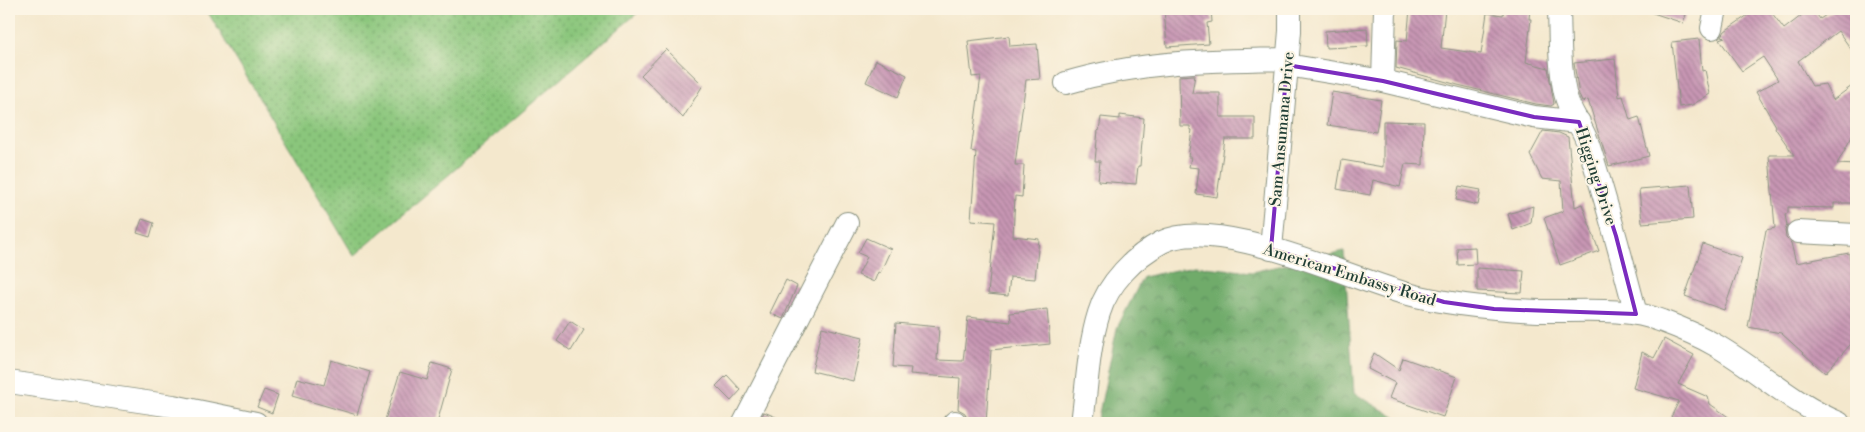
<svg xmlns="http://www.w3.org/2000/svg" width="1865" height="432" viewBox="0 0 1865 432" font-family="'Libre Bodoni',serif">
<style>
.forest{fill:url(#forest-crowns);stroke:#477450}
.park{fill:url(#park-dots);stroke:#548258}
.building{fill:url(#building-back-hatch)}
.lines{fill:none;stroke-linecap:round;stroke-linejoin:round}
.minor-casing{stroke:#8a9280;stroke-width:24}
.minor{stroke:#fff;stroke-width:22}
.marked{fill:none;stroke:#7b2cbf;stroke-width:4;stroke-linejoin:round}
.labels{text-anchor:middle;stroke-width:4;stroke-linejoin:round;paint-order:stroke}
.street-label{font-size:16px;fill:#1f3d34;stroke:#fcf5e5}
</style>
<defs>
<pattern id="forest-crowns" width="20" height="18" patternUnits="userSpaceOnUse" patternTransform="scale(1.25)"><rect width="20" height="18" fill="#6fab6b"/><path d="M2 6a3 3 0 1 1 6 0M12 15a3 3 0 1 1 6 0" fill="none" stroke="#5b8c59"/></pattern>
<pattern id="park-dots" width="8" height="8" patternUnits="userSpaceOnUse" patternTransform="scale(1.25)"><rect width="8" height="8" fill="#8ac67b"/><path d="M2 2h.1M6 6h.1" fill="none" stroke="#70a266" stroke-width="1.8" stroke-linecap="round"/></pattern>
<pattern id="building-back-hatch" width="6" height="6" patternUnits="userSpaceOnUse" patternTransform="scale(1.25)"><rect width="6" height="6" fill="#c896b4"/><path d="M-1 5l2 2M0 0l6 6M5-1l2 2" fill="none" stroke="#a27c93"/></pattern>
</defs>
<rect width="100%" height="100%" fill="#fcf5e5"/>
<filter id="ink" filterUnits="userSpaceOnUse"><feTurbulence type="fractalNoise" baseFrequency=".02" numOctaves="2"/><feDisplacementMap in="SourceGraphic" scale="10" xChannelSelector="R" yChannelSelector="G"/><feConvolveMatrix kernelMatrix="1 2 1 2 8 2 1 2 1" color-interpolation-filters="sRGB"/></filter>
<filter id="wash" filterUnits="userSpaceOnUse"><feTurbulence type="fractalNoise" baseFrequency=".0096" numOctaves="4" result="noise"/><feDisplacementMap in="SourceGraphic" scale="20" xChannelSelector="R" yChannelSelector="G"/><feGaussianBlur stdDeviation="1.12" result="paint"/><feColorMatrix in="noise" values="0 0 0 0 0 0 0 0 0 0 0 0 0 0 0 0 0 1.4 0 .05"/><feComposite in="paint" operator="in"/></filter>
<g filter="url(#wash)">
<rect width="100%" height="100%" fill="#f4e8cd"/>
<!-- forest -->
<path class="forest" d="M1344 251 1354 393 1405 423H1097L1117 328 1143 277 1195 266 1252 272Z"/>
<!-- park -->
<path class="park" d="M206 9H642L354 256Z"/>
<g id="blocks">
<!-- building -->
<path class="building" d="M1164 9H1211L1212 22 1207 23 1209 44 1167 47Z
M1410 9H1445L1441 48 1481 54 1487 13 1503 15 1504 9H1530L1529 19H1531L1526 62 1548 68 1554 104 1551 106 1536 104 1458 85 1396 68 1397 40 1407 41Z
M1648 9H1688L1683 23 1647 11Z
M1743 9H1769L1784 29 1810 9H1813L1820 19 1835 9H1848L1856 20V56L1838 31 1798 61 1812 86 1825 84 1833 100 1856 83V129L1837 164 1856 165V203H1834V208L1788 207V213L1785 215 1787 225 1785 231 1786 238 1791 243 1796 263 1849 253 1856 294V333L1850 345 1825 373 1781 333 1748 327 1766 230 1775 228 1769 155H1794L1775 128 1776 126 1756 92 1778 80 1763 57 1742 71 1719 39 1725 37 1722 36 1725 31 1748 15Z
M1367 28 1368 46 1326 48 1325 31Z
M1009 36 1010 46 1037 44 1040 79 1026 80 1015 165H1024L1022 197 1015 196 1013 236 1039 239 1035 279 1010 277 1008 296 988 294 995 222 971 220 976 152 971 151 981 76 972 77 968 41Z
M1699 39 1702 71 1705 70 1710 94 1692 105 1679 107 1672 42Z
M666 49 703 85 683 118 641 75Z
M1615 59 1619 97 1623 96 1630 120 1639 117 1649 156 1609 166 1588 100 1582 102 1579 95 1574 63Z
M876 60 907 75 898 97 866 82Z
M1195 75 1192 93H1220V117H1255V139H1225L1217 197 1196 194 1199 168 1189 167 1191 157H1188L1192 130H1190V126H1180L1179 76Z
M1332 92 1381 100 1376 132 1327 125Z
M1120 115 1144 118 1140 166H1138L1136 184 1098 181 1100 161H1095L1098 130 1099 131 1101 117 1120 119Z
M1383 121 1424 122 1423 165 1405 164 1400 187 1373 180 1370 195 1337 189 1342 160 1383 167Z
M1543 131 1559 133 1568 137 1575 207 1582 204 1599 251 1560 265 1544 218 1563 211 1561 181 1542 179 1530 155Z
M1690 185 1693 219 1642 223 1639 189Z
M1459 186 1481 190 1478 205 1456 200Z
M1533 206 1531 223 1513 230 1508 214Z
M142 219 154 223 150 237 137 233Z
M866 238 891 249 880 273 878 272 874 282 858 275 867 257 858 253Z
M1703 244 1742 258 1724 310 1685 296Z
M1475 247 1476 264 1458 265 1457 248Z
M1477 268 1524 271 1522 293 1477 291Z
M786 280 797 286 783 319 770 313Z
M1047 309 1050 344 991 350 986 423H968L965 413 958 409 960 378 910 374 911 368 893 367 896 323 939 327 937 360 963 361 968 317 1011 322 1010 313Z
M570 321 584 330 571 351 557 341Z
M822 327 863 337 853 381 812 371Z
M1664 339 1694 355 1678 384 1708 397 1710 404 1737 423H1682L1671 417 1679 401 1633 388 1642 352 1654 358Z
M1374 353 1399 370 1403 358 1457 377 1443 417 1389 398 1395 383 1368 369Z
M331 360 370 372 357 415 292 396 297 378 324 385Z
M432 363 452 369 437 423H384L400 372 427 380Z
M727 375 741 390 731 401 716 386Z
M264 390 278 395 272 413 257 407Z
M764 412 790 423H759Z"/>
</g>
</g>
<g filter="url(#ink)">
<use href="#blocks" fill-opacity="0" stroke="#8a9280" stroke-width="1"/>
<g class="lines">
<defs>
<path id="minor" d="M1559 9C1560 36 1559 66 1565 93 1568 110 1581 124 1587 141 1606 198 1621 256 1636 314
M1712 28 1716 9
M1287 65 1383 81 1534 117 1579 122
M1383 81 1385 9
M1066 83C1140 61 1211 60 1288 59
M1798 232 1856 235
M1271 249 1290 31V9
M9 382 173 406 256 423
M744 423 847 223
M954 423 955 422
M1082 423C1087 387 1088 348 1099 313 1108 283 1135 256 1162 242 1216 215 1346 277 1404 293 1448 305 1492 309 1538 311 1577 312 1625 306 1662 321 1681 328 1700 336 1717 346 1760 371 1791 403 1839 423"/>
</defs>
<!-- minor casing -->
<use href="#minor" class="minor-casing"/>
<!-- minor -->
<use href="#minor" class="minor"/>
</g>
</g>
<!-- marked area -->
<path class="marked" d="M1287 65 1383 81 1534 117 1579 122 1616 236 1636 314 1494 309 1444 302 1271 249Z"/>
<g class="labels">
<!-- street labels -->
<g class="street-label">
<text transform="translate(1281 129) rotate(-85)" y="6">Sam Ansumana Drive</text>
<text transform="translate(1597 176) rotate(72)" y="6">Higging Drive</text>
<text transform="translate(1350 274) rotate(17)" y="6">American Embassy Road</text>
</g>
</g>
<!-- margin -->
<rect width="1865" height="432" fill="none" stroke="#fcf5e5" stroke-width="30"/>
</svg>
